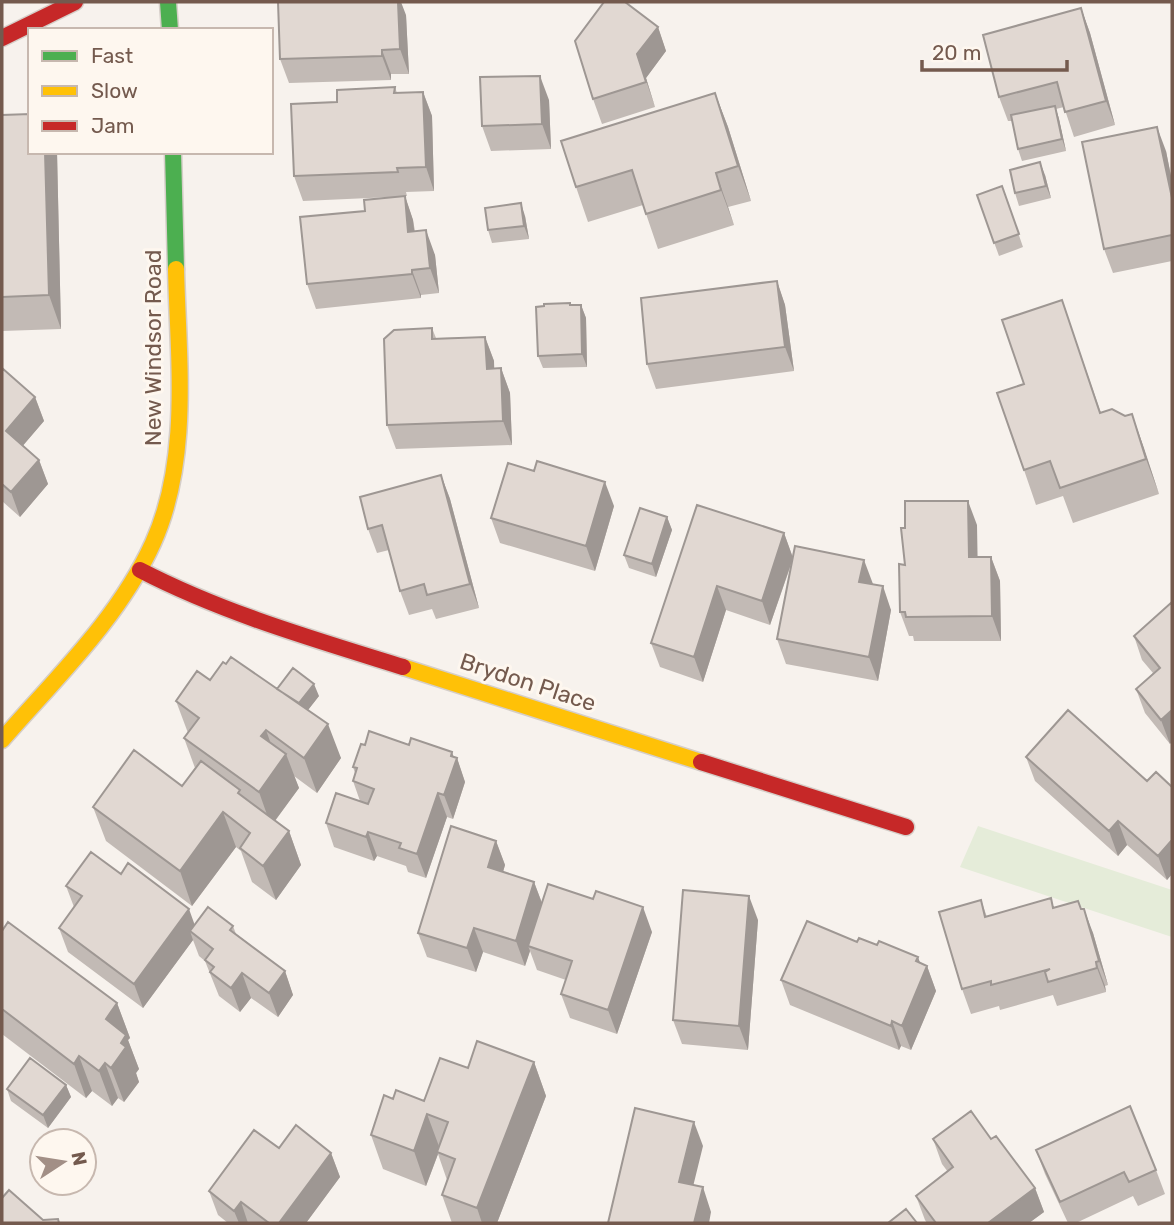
<svg xmlns="http://www.w3.org/2000/svg" width="1174" height="1225" viewBox="0 0 1174 1225" font-family="Rubik,sans-serif">
<style>
.green{fill:#e5ecd9}
.lines{fill:none;stroke-linecap:round;stroke-linejoin:round}
.fast-casing{stroke:#d5cec8;stroke-width:19}
.slow-casing{stroke:#d5cec8;stroke-width:19}
.jam-casing{stroke:#d5cec8;stroke-width:19}
.fast{stroke:#4caf50;stroke-width:16}
.slow{stroke:#ffc107;stroke-width:16}
.jam{stroke:#c62828;stroke-width:16}
.wall{fill:#c2bab5}
.shaded-wall{fill:#9e9793}
.building{fill:#e1d8d2;stroke:#9e9793;stroke-width:2}
.labels{text-anchor:middle;stroke-width:6;stroke-linejoin:round;paint-order:stroke}
.street-label{font-size:23px;fill:#745a4e;stroke:#fef7ef}
</style>
<rect width="100%" height="100%" fill="#f7f2ed"/>
<!-- green -->
<path class="green" d="M978 826 1172 890V937L960 867Z"/>
<g class="lines">
<defs>
<path id="fast" d="M168 2 170 30
M173 152 176 269"/>
<path id="slow" d="M403 667 701 762
M2 740C56 678 119 618 153 543 191 459 178 358 176 269"/>
<path id="jam" d="M2 38 75 2
M140 570C223 613 313 639 403 667
M701 762 906 827"/>
</defs>
<!-- fast casing -->
<use href="#fast" class="fast-casing"/>
<!-- slow casing -->
<use href="#slow" class="slow-casing"/>
<!-- jam casing -->
<use href="#jam" class="jam-casing"/>
<!-- fast -->
<use href="#fast" class="fast"/>
<!-- slow -->
<use href="#slow" class="slow"/>
<!-- jam -->
<use href="#jam" class="jam"/>
</g>
<!-- wall -->
<path class="wall" d="M1081 8 1090 33 1115 125 1074 137 1064 107 1056 109 1059 119 1066 151 1022 161 1018 149 1012 121H1008L999 97Z
M406 15 409 74H391V80L289 83 280 59Z
M658 27 666 51 646 78 655 107 602 124 593 99Z
M395 87 397 93 423 92 432 116 434 191 406 192 407 196H405L413 220 415 231 435 255 439 293 421 295V298L316 309 307 284 365 211 391 197 303 201 294 176 337 102Z
M715 93 728 127 751 201 728 207 734 225 658 249 643 205 588 222 576 187Z
M549 100 551 149 491 151 482 126Z
M2 115 30 152H57L61 329 2 331Z
M1166 151 1172 181V261L1113 273 1104 249Z
M1045 175 1051 198 1019 206 1015 193Z
M1002 186 1023 247 999 256 977 195Z
M525 216 529 239 492 243 488 230Z
M777 281 785 305 794 371 656 389 647 364Z
M570 303 571 305H581L586 318 587 367 543 368 538 356Z
M432 328 436 338 485 337 494 361V368H501L510 393 512 445 396 449 387 425Z
M1074 335 1101 413 1125 416 1132 414 1159 494 1073 523 1063 496 1036 505 1024 470V384Z
M2 368 35 397 44 421 23 445 39 460 48 484 20 517 2 501Z
M441 475 450 499 479 608 436 619 432 609 409 615 400 591 389 550 377 553 368 529Z
M697 505 784 533 793 558 873 584 891 610 878 681 786 664 777 639 793 559 770 625 726 610 703 682 660 667 651 643Z
M614 506 595 571 500 543 491 518Z
M667 517 672 530 656 577 629 568 624 555Z
M977 525V557H991L1000 581 1001 641H914L913 636H909L900 612 905 565Z
M1172 602 1170 744 1145 713 1136 689 1153 673 1142 660 1134 636Z
M210 680 277 689 319 696 308 710 341 758 317 793 294 776 299 788 275 821 289 831 301 865 276 900 252 882 241 851 236 847 192 906 106 841 93 807 182 786 195 768 184 738 188 733 176 701Z
M365 745H409L457 758 465 782 453 819 447 817 426 878 408 872 406 866 377 856 374 861 334 847 326 823 360 801 353 781 355 773 353 767Z
M1026 757 1172 787V874L1167 880 1127 845 1118 856 1035 781Z
M496 841 505 865 503 872 534 882 542 903 652 932 617 1034 570 1018 561 994 566 980 537 970 530 951 525 966 483 952 476 972 427 957 418 933Z
M121 874 195 925 233 926 236 934 285 971 293 995 278 1017 251 998 240 1012 219 996 205 961 199 956 193 940 143 1008 68 952 59 928 74 907 66 886Z
M981 900 987 917 1054 908 1081 909 1093 933 1108 985 1105 986 1106 992 1057 1006 1053 995 1000 1010 999 1006 971 1014 962 989Z
M758 920 748 1050 682 1044 673 1020Z
M2 931 117 1003 130 1038 128 1040 139 1069 136 1073 139 1082 124 1102 118 1098 112 1106 92 1091 86 1098 2 1034Z
M857 942 927 966 936 991 911 1050 901 1046 899 1050 790 1005 781 980Z
M534 1062 546 1096 497 1223H452L442 1195 447 1180 438 1154 426 1186 383 1169 371 1135 393 1099 424 1101 468 1068Z
M66 1085 71 1097 48 1128 11 1101 7 1089Z
M933 1139H991L1035 1188 1044 1212 1029 1223H927L925 1220 916 1196 948 1172 942 1164Z
M279 1148 331 1153 340 1177 306 1223H228L218 1215 209 1191Z
M1036 1150 1156 1170 1165 1194 1138 1206 1133 1196 1076 1223H1068L1045 1174Z"/>
<!-- shaded-wall -->
<path class="shaded-wall" d="M398 2H401L406 15 409 74 400 49Z
M1081 8 1090 33 1115 125 1106 101Z
M658 27 666 51 646 78 655 107 637 54Z
M382 50 391 74V80L382 56Z
M540 76 549 100 551 149 542 124Z
M423 92 432 116 434 191 426 167Z
M715 93 728 127 751 201 738 166Z
M1055 106 1059 119 1066 151 1062 139Z
M1157 127 1166 151 1172 181V198Z
M45 152H57L61 329 49 295Z
M1040 162 1045 175 1051 198 1046 186Z
M716 173 728 207 734 225 721 190Z
M405 196 413 220 417 256 408 232Z
M521 203 525 216 529 239 524 226Z
M426 230 435 255 439 293 430 268Z
M412 270 421 295V298L412 274Z
M777 281 785 305 794 371 785 347Z
M581 305 586 318 587 367 582 354Z
M485 337 494 361 495 393 487 369Z
M501 368 510 393 512 445 503 421Z
M35 397 44 421 15 455 6 431Z
M1132 414 1144 448 1159 494 1146 459Z
M39 460 48 484 20 517 11 492Z
M441 475 450 499 479 608 470 584Z
M605 482 614 506 595 571 586 546Z
M968 501 977 525 978 581 969 557Z
M667 517 672 530 656 577 652 564Z
M784 533 793 558 770 625 762 601Z
M991 557 1000 581 1001 641 992 616Z
M864 560 873 584 859 582Z
M717 586 726 610 703 682 694 657Z
M883 586 891 610 878 681 869 657Z
M314 684 319 696 297 724 292 711Z
M1172 710V742L1170 744 1161 720Z
M328 724 341 758 317 793 304 758Z
M266 730 278 764 261 736Z
M452 752 455 761 457 758 465 782 453 819 444 795Z
M286 754 299 788 271 826 259 792Z
M438 793 447 817 426 878 417 854Z
M223 812 236 847 192 906 180 871Z
M1118 821 1127 845 1118 856 1109 831Z
M289 831 301 865 276 900 263 866Z
M368 832 377 856 374 861 366 837Z
M1172 840V874L1167 880 1158 856Z
M496 841 505 865 497 892 488 867Z
M534 882 543 906 528 946 530 951 525 966 516 941Z
M749 896 758 920 748 1050 739 1026Z
M643 907 652 932 617 1034 608 1010Z
M189 909 198 934 190 931 193 940 143 1008 134 984Z
M1084 909 1093 933 1108 985 1099 961Z
M474 928 483 952 476 972 467 948Z
M918 957 924 974 927 966 936 991 911 1050 902 1026Z
M1096 962 1105 986 1106 992 1097 968Z
M285 971 293 995 278 1017 269 993Z
M242 973 251 998 240 1012 231 988Z
M117 1003 130 1038 128 1040 139 1069 136 1073 139 1082 124 1102 111 1068 106 1019Z
M892 1021 901 1046 899 1050 891 1026Z
M79 1056 92 1091 86 1098 74 1064Z
M534 1062 546 1096 497 1223H482L477 1208Z
M105 1063 118 1098 112 1106 99 1071Z
M66 1085 71 1097 48 1128 43 1115Z
M427 1114 440 1149 437 1152 438 1154 426 1186 414 1151Z
M694 1122 703 1146 688 1207 679 1182Z
M331 1153 340 1177 306 1223H279Z
M703 1187 711 1212 709 1223H694Z
M1035 1188 1044 1212 1029 1223H988Z
M241 1202 248 1223H239L234 1211Z"/>
<!-- building -->
<path class="building" d="M278 2H398L400 49 382 50V56L280 59Z
M604 2H625L658 27 637 54 646 82 593 99 575 41Z
M1081 8 1106 101 1065 112 1057 82 999 97 983 35Z
M540 76 542 124 482 126 480 77Z
M395 87 394 93 423 92 426 167 397 168 398 172 294 176 291 104 337 102V90Z
M715 93 738 166 716 173 721 190 646 214 632 170 576 187 561 141Z
M1055 106 1062 139 1018 149 1011 115Z
M30 114V152H45L49 295 2 297V115Z
M1157 127 1172 198V235L1104 249 1082 142Z
M1040 162 1046 186 1015 193 1010 170Z
M1002 186 1019 234 994 243 977 195Z
M405 196 408 232 426 230 430 268 412 270V274L307 284 300 217 365 211 364 200Z
M521 203 524 226 488 230 485 208Z
M777 281 785 347 647 364 641 298Z
M1062 300 1100 413 1112 409 1125 416 1132 414 1146 459 1060 488 1050 461 1024 470 997 393 1024 384 1002 320Z
M570 303V305H581L582 354 538 356 536 307 544 306V304Z
M432 328V339L485 337 487 369 501 368 503 421 387 425 384 339 394 330Z
M2 368 35 397 6 431 39 460 11 492 2 484Z
M537 461 605 482 586 546 491 518 508 463 534 471Z
M441 475 470 584 427 595 424 584 400 591 382 525 368 529 360 497Z
M905 501H968L969 557H991L992 616 906 617 905 612H900L899 564 905 565 901 528H905Z
M697 505 784 533 762 601 717 586 694 657 651 643Z
M640 508 667 517 652 564 624 555Z
M795 546 864 560 859 582 883 586 869 657 777 639Z
M1172 602V710L1161 720 1136 689 1160 668 1134 636Z
M231 657 328 724 304 758 266 730 261 736 286 754 259 792 184 738 199 718 176 701 197 671 210 680 223 662 226 664Z
M293 668 314 684 299 703 277 689Z
M1068 710 1147 781 1156 772 1172 787V840L1158 856 1118 821 1109 831 1026 757Z
M369 731 409 745 411 738 452 752 451 756 457 758 444 795 438 793 417 854 399 848 401 843 368 832 366 837 326 823 336 793 368 804 374 789 353 781 357 768 353 767 361 744 365 745Z
M134 750 182 786 201 761 240 790 238 793 289 831 263 866 240 848 250 833 223 812 180 871 93 807Z
M451 826 496 841 488 867 534 882 516 941 474 928 467 948 418 933Z
M91 852 121 874 128 863 189 909 134 984 59 928 82 896 66 886Z
M548 884 593 899 596 891 643 907 608 1010 561 994 572 961 528 946Z
M683 890 749 896 739 1026 673 1020Z
M1051 898 1053 908 1078 901 1081 909H1084L1099 961 1096 962 1097 968 1048 982 1045 972 1050 969 991 985V981L962 989 939 912 981 900 985 917Z
M208 907 233 926 230 930 285 971 269 993 242 973 231 988 210 972 214 967 205 960 213 949 190 931Z
M807 921 857 942 859 938 877 945 879 941 918 957 916 961 927 966 902 1026 892 1021 891 1026 781 980Z
M8 922 117 1003 106 1019 126 1035 121 1043 126 1047 111 1068 105 1063 99 1071 79 1056 74 1064 2 1009V931Z
M477 1041 534 1062 477 1208 442 1195 455 1159 437 1152 448 1122 427 1114 414 1151 371 1135 384 1095 393 1099 396 1090 424 1101 440 1058 468 1068Z
M30 1058 66 1085 43 1115 7 1089Z
M1130 1106 1156 1170 1129 1182 1124 1172 1060 1202 1036 1150Z
M635 1108 694 1122 679 1182 703 1187 694 1223H608Z
M971 1111 991 1139 996 1136 1035 1188 988 1223H936L916 1196 953 1167 933 1139Z
M296 1125 331 1153 279 1223H269L241 1202 234 1211 209 1191 254 1130 279 1148Z
M9 1190 43 1220 58 1219 59 1223H2V1198Z
M906 1209 917 1223H888Z"/>
<g class="labels">
<!-- street labels -->
<g class="street-label">
<text transform="translate(153 348) rotate(-90)" y="8">New Windsor Road</text>
<text transform="translate(528 682) rotate(18)" y="8">Brydon Place</text>
</g>
</g>
<!-- border -->
<rect width="1174" height="1225" fill="none" stroke="#745a4e" stroke-width="7"/>
<!-- legend -->
<rect x="28" y="28" width="245" height="126" fill="#fef7ef" stroke="#c7b8af" stroke-width="2"/>
<rect x="42" y="51" width="35" height="10" fill="#4caf50" stroke="#c7b8af" stroke-width="2"/>
<text x="91" y="63" font-size="21" fill="#745a4e">Fast</text>
<rect x="42" y="86" width="35" height="10" fill="#ffc107" stroke="#c7b8af" stroke-width="2"/>
<text x="91" y="98" font-size="21" fill="#745a4e">Slow</text>
<rect x="42" y="121" width="35" height="10" fill="#c62828" stroke="#c7b8af" stroke-width="2"/>
<text x="91" y="133" font-size="21" fill="#745a4e">Jam</text>
<!-- north arrow -->
<g transform="translate(63 1162) rotate(78)"><circle r="33" fill="#fef7ef" stroke="#c7b8af" stroke-width="2"/>
<path d="M0-5L12 26L0 18L-12 26Z" fill="#a28f86"/>
<text y="-10" font-size="19" font-weight="bold" text-anchor="middle" fill="#745a4e">N</text>
</g>
<!-- scale -->
<path d="M922 60v10h145v-10" fill="none" stroke="#745a4e" stroke-width="3.5"/>
<text x="932" y="60" font-size="21" fill="#745a4e" stroke="#fef7ef" stroke-width="5" paint-order="stroke">20 m</text>
</svg>
